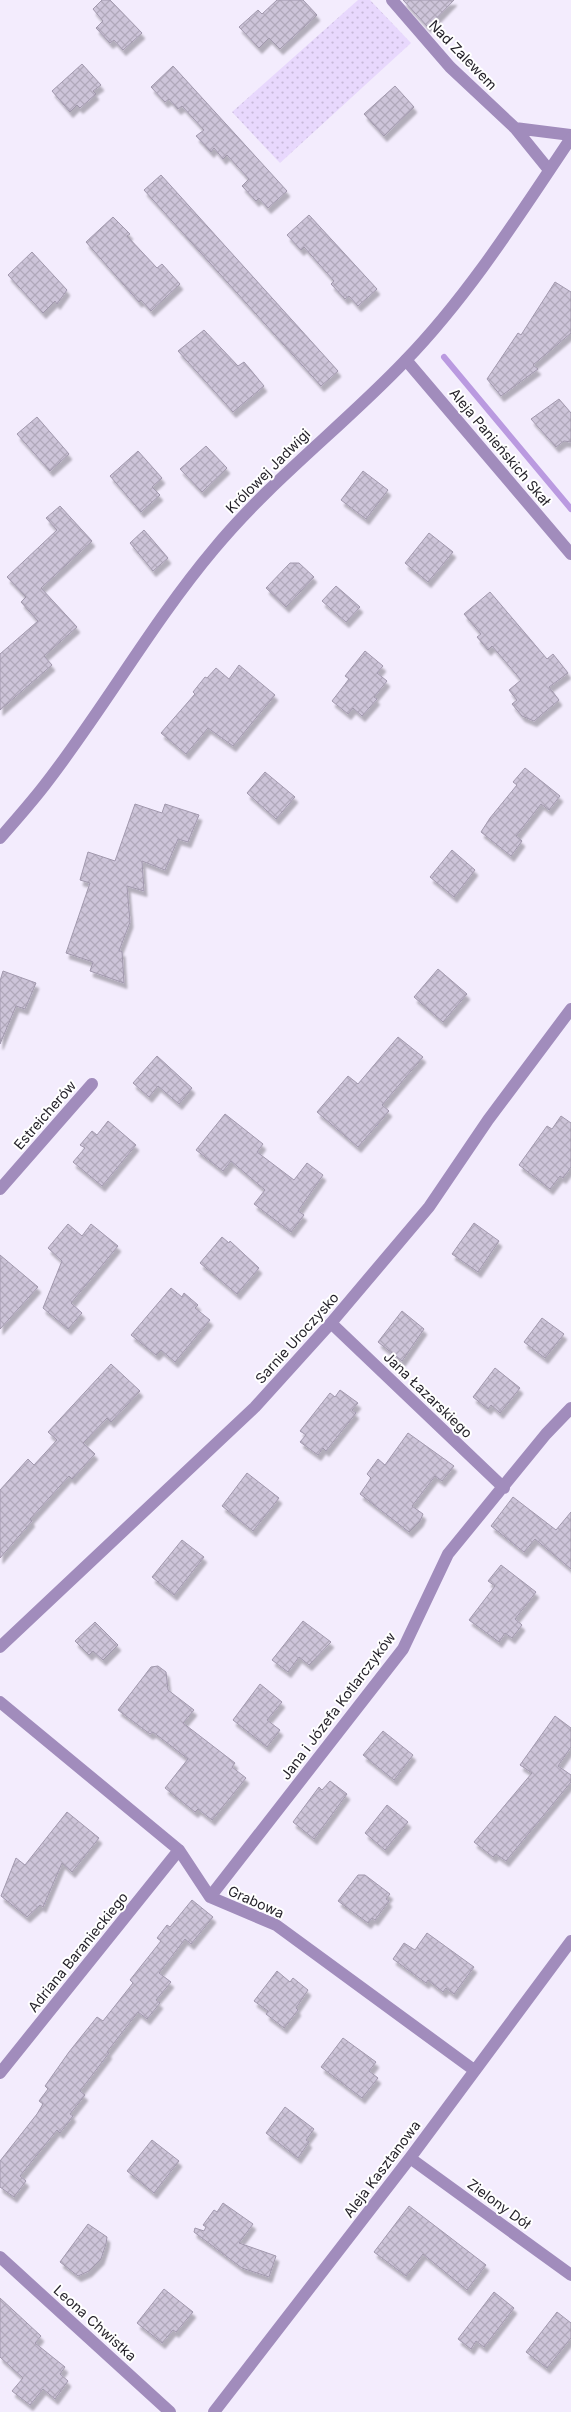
<svg xmlns="http://www.w3.org/2000/svg" width="571" height="2412" viewBox="0 0 571 2412" font-family="Inter,sans-serif">
<style>
.grass{fill:url(#grass-dots)}
.lines{fill:none;stroke-linecap:round;stroke-linejoin:round}
.stream{stroke:#ba9ae0;stroke-width:6}
.building{fill:url(#building-cross-hatch);stroke:#a198ad;filter:url(#shadow)}
.minor{stroke:#a18cbc;stroke-width:12}
.tertiary{stroke:#a18cbc;stroke-width:12}
.labels{text-anchor:middle;stroke-width:4;stroke-linejoin:round;paint-order:stroke}
.street-label{font-size:14px;fill:#221f27;stroke:#fff}
</style>
<defs>
<pattern id="grass-dots" width="8" height="8" patternUnits="userSpaceOnUse" patternTransform="scale(1.25)"><rect width="8" height="8" fill="#e8d8fd"/><path d="M2 2h.1M6 6h.1" fill="none" stroke="#c7b9d9" stroke-width="1.8" stroke-linecap="round"/></pattern>
<pattern id="building-cross-hatch" width="8" height="8" patternUnits="userSpaceOnUse" patternTransform="scale(1.25)"><rect width="8" height="8" fill="#cdc4d9"/><path d="M0 0l8 8M0 8l8-8" fill="none" stroke="#b0a8ba"/></pattern>
<filter id="shadow"><feDropShadow dx="3" dy="5.5" stdDeviation="1" flood-color="#0004"/></filter>
</defs>
<rect width="100%" height="100%" fill="#f3ecfd"/>
<!-- grass -->
<path class="grass" d="M358 0H370L411 43 280 163 232 112Z"/>
<g class="lines">
<!-- stream -->
<path class="stream" d="M444 357 571 509"/>
</g>
<!-- building -->
<path class="building" d="M102 0H110L142 33 123 50 114 40 110 43 96 28 103 21 93 9Z
M277 0H303L317 15 280 49 269 38 259 48 239 27 258 10 262 14Z
M403 0H454L428 27Z
M82 64 101 85 93 91 96 94 80 108 77 105 70 112 52 91Z
M173 66 287 191 268 208 259 198 256 201 242 186 249 179 227 155 223 159 214 148 211 152 196 136 204 130 182 106 178 109 169 99 165 102 151 87Z
M395 86 414 107 384 136 364 114Z
M161 175 338 371 321 386 144 190Z
M309 215 377 289 358 306 349 296 345 299 331 284 334 281 304 247 301 250 287 235Z
M113 217 130 234 127 236 157 268 162 264 180 284 151 311 141 300 139 302 86 242Z
M32 252 67 290 57 304 55 301 43 313 8 275Z
M555 282 571 292V333L533 365 538 369 501 396 487 379 518 333 521 335Z
M204 330 238 366 244 362 264 386 233 412 178 351Z
M559 399 571 413V442L564 441 556 447 531 419Z
M37 417 69 454 50 471 17 434Z
M206 446 227 468 202 492 180 469Z
M138 451 162 478 152 487 160 495 141 512 110 476Z
M363 471 388 490 366 519 341 500Z
M60 506 92 541 41 588 77 627 44 656 52 665 0 710V654L38 621 21 602 26 597 7 577 57 530 46 518Z
M144 530 168 558 153 571 130 543Z
M429 533 453 552 428 582 405 563Z
M290 563H299L314 577 286 607 266 588Z
M336 586 360 607 346 622 322 601Z
M490 592 547 659 553 654 568 673 549 687 559 700 534 721 522 716 512 704 517 700 509 690 521 680 492 646 488 650 477 637 481 634 464 614Z
M365 651 383 666 377 673 387 681 374 697 377 699 362 716 353 708 348 714 332 701 349 679 345 676Z
M239 665 275 695 233 746 208 728 186 754 161 733 195 694 193 692 205 677 207 678 216 668 229 679Z
M525 768 560 796 549 810 541 804 516 836 522 841 511 856 481 832 490 818 517 785 513 782Z
M265 772 295 797 276 819 247 793Z
M135 804 162 813 165 804 199 815 188 842 178 839 165 870 142 861 144 891 127 886 130 922 119 951H122L124 983 90 971 93 962 66 953 90 883 80 880 88 852 115 861Z
M452 850 475 870 454 897 430 877Z
M438 969 467 994 443 1022 414 997Z
M3 971 36 983 25 1009 16 1006 0 1044V981Z
M398 1037 423 1057 382 1105 389 1111 358 1147 317 1112 348 1076 358 1084Z
M157 1056 192 1088 179 1104 158 1086 149 1097 133 1083Z
M225 1114 263 1144 257 1152 294 1180 307 1163 323 1175 298 1211 304 1215 291 1232 254 1204 265 1190 231 1161 223 1171 196 1150Z
M561 1116 571 1123V1167L563 1178 560 1176 550 1189 519 1165 547 1126 552 1129Z
M108 1121 136 1145 102 1186 73 1162 85 1148 80 1145 92 1131 97 1135Z
M474 1223 499 1241 478 1272 452 1254Z
M68 1224 82 1236 91 1224 118 1246 71 1303 82 1313 68 1329 43 1308 62 1261 48 1248Z
M222 1237 229 1243 230 1241 259 1268 237 1294 200 1263Z
M0 1255 38 1287 0 1329Z
M171 1288 182 1297 184 1293 198 1305 195 1308 210 1320 175 1362 161 1350 156 1355 131 1335Z
M402 1311 424 1329 402 1361 378 1342Z
M542 1318 564 1334 545 1358 524 1342Z
M111 1364 140 1391 111 1422 107 1418 83 1443 95 1454 72 1479 69 1476 30 1519 32 1521 0 1558V1490L28 1459 34 1465 57 1440 48 1432Z
M495 1368 520 1388 500 1413 491 1405 488 1409 473 1397Z
M340 1390 358 1403 352 1410 356 1413 326 1451 323 1448 318 1455 300 1442 306 1435 300 1431 330 1393 335 1397Z
M408 1433 454 1466 442 1481 435 1476 412 1506 423 1514 420 1521 409 1532 360 1494 371 1478 367 1474 378 1459 385 1465Z
M247 1473 279 1498 253 1531 222 1506Z
M513 1497 556 1530 571 1512V1569L535 1539 524 1552 491 1526Z
M182 1540 204 1557 174 1595 152 1577Z
M501 1565 536 1592 515 1619 522 1625 512 1638 505 1633 499 1642 469 1620 495 1586 488 1581Z
M303 1621 331 1642 309 1665 299 1657 288 1672 272 1660Z
M95 1622 118 1645 103 1660 93 1651 89 1655 75 1641Z
M158 1666 166 1672 168 1690 194 1710 183 1723 235 1763 232 1767 246 1778 212 1820 198 1809 195 1812 165 1788 188 1759 153 1732 150 1734 118 1710 151 1667Z
M260 1684 282 1702 267 1720 280 1730 267 1747 233 1720Z
M555 1716 571 1728V1747L558 1766 571 1775V1782L506 1861 496 1854 493 1857 474 1842 532 1773 520 1765Z
M383 1731 413 1755 394 1780 363 1755Z
M330 1781 347 1794 314 1839 293 1822 319 1787 322 1790Z
M387 1805 408 1822 385 1850 365 1833Z
M67 1812 99 1838 72 1872 62 1863 43 1907 40 1905 27 1917 1 1896 16 1858 25 1865Z
M358 1875H365L390 1894 386 1899 389 1901 375 1920 372 1918 368 1923 338 1901Z
M192 1900 213 1917 191 1944 185 1939 159 1973 171 1982 156 2000 160 2003 147 2019 138 2012 107 2052 109 2053 80 2091 85 2095 70 2114 73 2116 60 2133 57 2130 20 2176 26 2181 14 2197 0 2187V2161L37 2114 43 2104 39 2101 48 2089 45 2086 69 2052 97 2017 103 2021 133 1983 130 1980 161 1941 157 1938 167 1925 170 1927Z
M427 1933 474 1967 454 1994 446 1988 443 1992 428 1980 426 1983 393 1959 404 1943 415 1950Z
M277 1971 290 1982 293 1978 308 1990 296 2008 298 2010 284 2028 266 2014 268 2011 254 2001Z
M343 2038 376 2062 369 2071 378 2078 362 2098 321 2067Z
M285 2107 314 2129 306 2140 309 2142 298 2158 266 2133Z
M152 2140 179 2161 154 2193 127 2171Z
M223 2203 253 2224 239 2243 276 2256 269 2277 242 2268 194 2232 195 2228 204 2231 206 2227 203 2225 214 2210 217 2212Z
M409 2206 486 2265 467 2290 423 2254 406 2276 374 2252Z
M88 2224 107 2237 106 2244 101 2259 89 2271 78 2276 60 2262Z
M164 2289 193 2312 176 2332 173 2330 162 2343 137 2323Z
M494 2292 514 2308 484 2347 476 2341 471 2349 458 2339Z
M0 2298 41 2336 35 2343 65 2367 60 2374 68 2381 55 2399 43 2389 30 2405 12 2391 23 2378 0 2357Z
M557 2312 571 2323V2338L547 2368 526 2352Z"/>
<g class="lines">
<!-- minor -->
<path class="minor" d="M392 0 450 67 515 128 549 170
M515 128 571 135
M406 360 571 554
M0 1189 92 1084
M331 1323 504 1488
M0 1647 255 1407 331 1323 429 1207 488 1120 571 1009
M0 1702 179 1850 210 1897 276 1925 474 2070
M210 1897 403 1649 448 1554 546 1434 571 1408
M0 2073 179 1850
M410 2158 571 2275
M0 2257 170 2412
M214 2412 410 2158 571 1941"/>
<!-- tertiary -->
<path class="tertiary" d="M0 838C15 821 30 804 44 786 104 709 151 624 214 549 271 480 343 426 405 361 469 295 520 214 571 138"/>
</g>
<g class="labels">
<!-- street labels -->
<g class="street-label">
<text transform="translate(463 55) rotate(46)" y="5">Nad Zalewem</text>
<text transform="translate(500 447) rotate(50)" y="5">Aleja Panieńskich Skał</text>
<text transform="translate(268 471) rotate(-45)" y="5">Królowej Jadwigi</text>
<text transform="translate(45 1115) rotate(-49)" y="5">Estreicherów</text>
<text transform="translate(297 1338) rotate(-48)" y="5">Sarnie Uroczysko</text>
<text transform="translate(428 1395) rotate(44)" y="5">Jana Łazarskiego</text>
<text transform="translate(338 1706) rotate(-53)" y="5">Jana i Józefa Kotlarczyków</text>
<text transform="translate(256 1902) rotate(24)" y="5">Grabowa</text>
<text transform="translate(78 1952) rotate(-51)" y="5">Adriana Baranieckiego</text>
<text transform="translate(382 2169) rotate(-53)" y="5">Aleja Kasztanowa</text>
<text transform="translate(499 2204) rotate(36)" y="5">Zielony Dół</text>
<text transform="translate(95 2323) rotate(42)" y="5">Leona Chwistka</text>
</g>
</g>
</svg>
